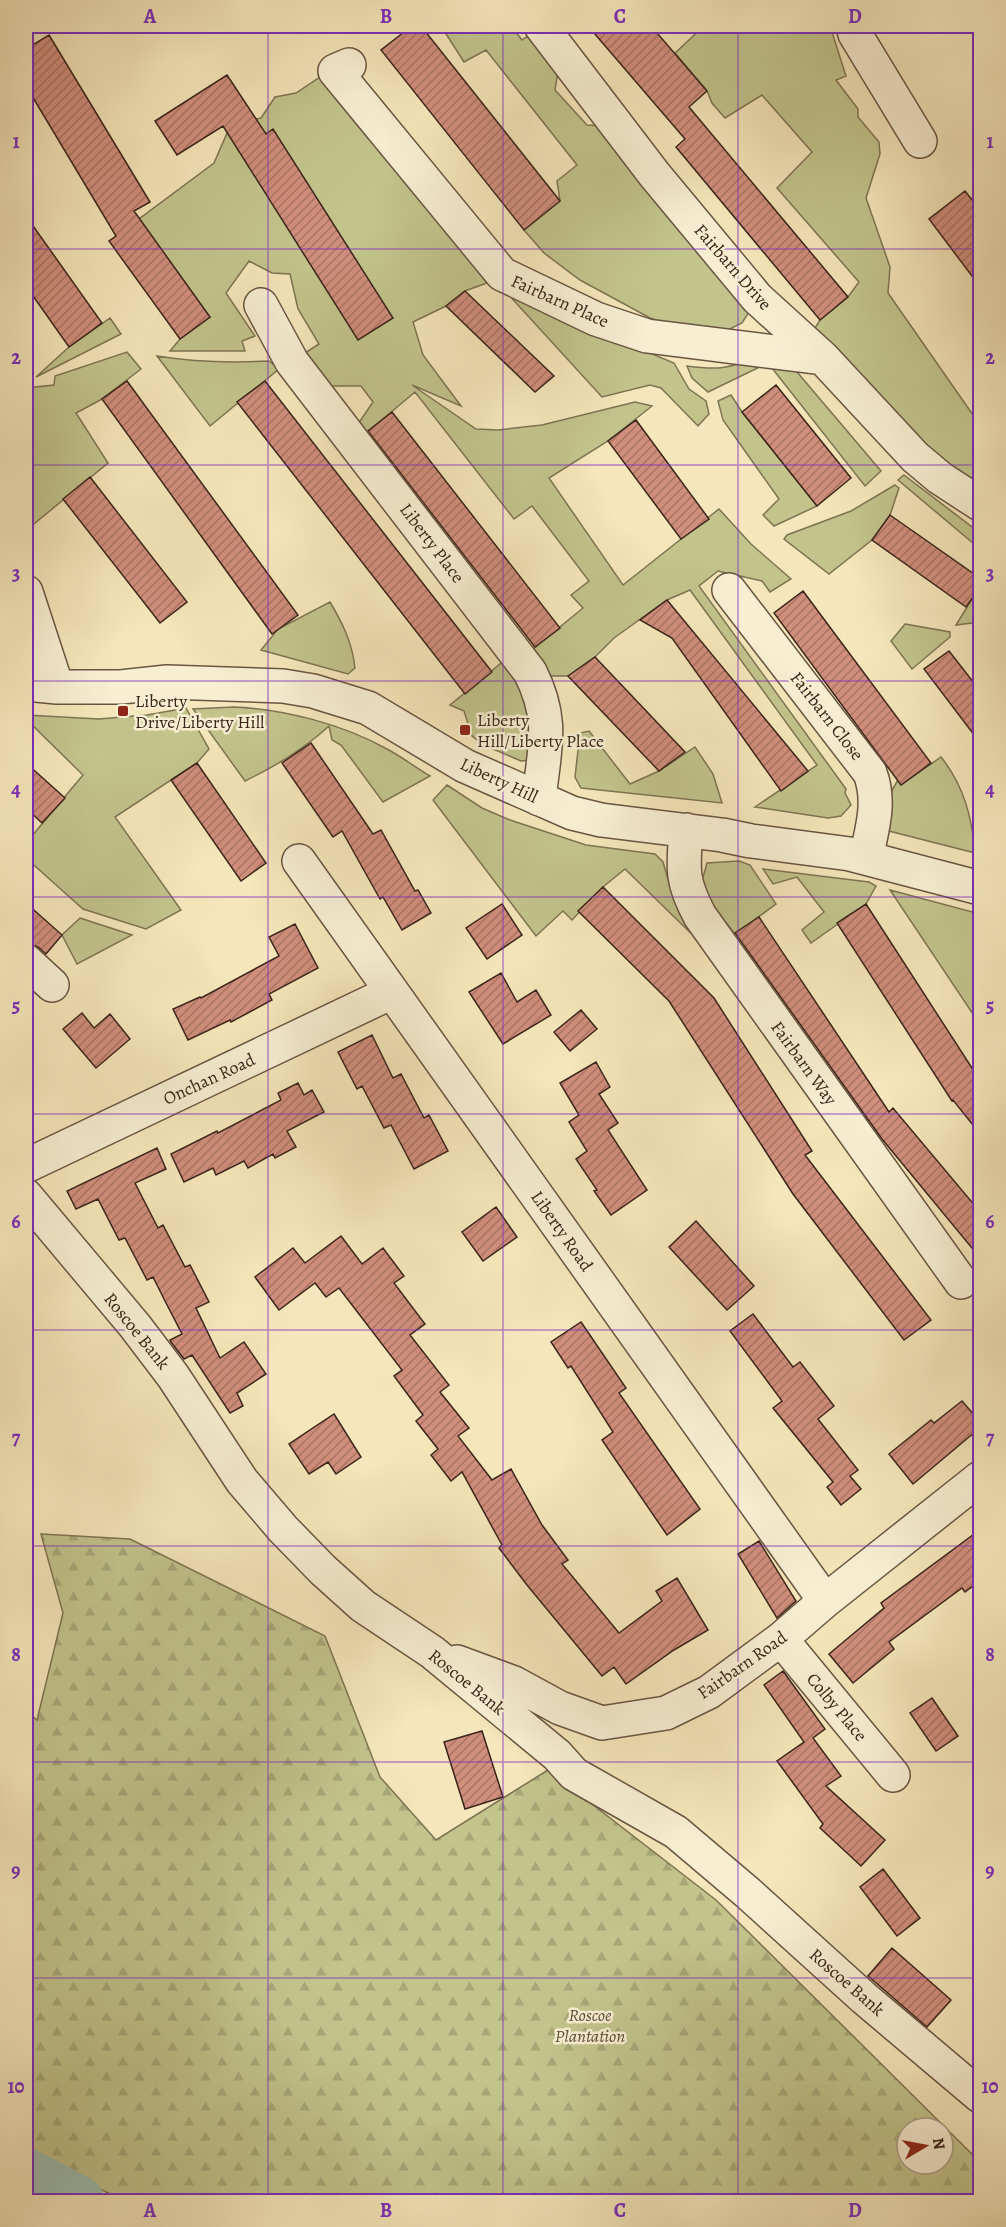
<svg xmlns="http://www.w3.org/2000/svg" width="1006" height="2227" viewBox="0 0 1006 2227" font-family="Alegreya,serif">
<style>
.green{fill:#c2c48c;stroke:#7e7453;stroke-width:1.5}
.forest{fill:url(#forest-firs);stroke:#7e7453;stroke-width:1.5;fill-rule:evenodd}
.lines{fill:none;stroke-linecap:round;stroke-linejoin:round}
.river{stroke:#9cbfb3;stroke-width:52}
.building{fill:url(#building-hatch);stroke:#3a241a;stroke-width:1.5}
.minor-casing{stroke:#695542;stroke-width:36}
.minor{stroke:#f8efd3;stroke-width:33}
.grid{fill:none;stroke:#7b2cbf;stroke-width:1.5;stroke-opacity:0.55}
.poi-dot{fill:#8f2418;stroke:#f8efd3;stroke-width:2}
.labels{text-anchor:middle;stroke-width:5;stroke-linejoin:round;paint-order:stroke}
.street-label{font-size:18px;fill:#3a241a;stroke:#f8efd3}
.poi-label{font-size:18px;fill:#3a241a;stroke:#f8efd3;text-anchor:start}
.park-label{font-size:18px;font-style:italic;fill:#5c4c36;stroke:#f8efd3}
.neatline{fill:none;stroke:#7b2cbf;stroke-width:2}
.grid-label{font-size:20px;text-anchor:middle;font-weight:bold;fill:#7b2cbf}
</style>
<defs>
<pattern id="forest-firs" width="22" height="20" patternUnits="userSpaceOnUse" patternTransform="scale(1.5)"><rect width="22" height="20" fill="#c2c48c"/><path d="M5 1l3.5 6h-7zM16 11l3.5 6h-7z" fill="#a7a878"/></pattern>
<pattern id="building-hatch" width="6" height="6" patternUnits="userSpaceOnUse" patternTransform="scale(1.5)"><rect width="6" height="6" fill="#d08e7c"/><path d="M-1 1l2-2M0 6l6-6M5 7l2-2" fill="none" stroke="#aa7465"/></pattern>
</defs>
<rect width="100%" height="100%" fill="#f5e7bb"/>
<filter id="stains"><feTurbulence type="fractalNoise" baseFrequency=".00333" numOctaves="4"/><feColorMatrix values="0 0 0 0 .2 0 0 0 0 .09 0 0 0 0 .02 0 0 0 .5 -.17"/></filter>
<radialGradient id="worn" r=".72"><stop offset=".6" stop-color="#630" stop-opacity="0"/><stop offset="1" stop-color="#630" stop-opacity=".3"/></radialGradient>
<!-- green -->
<path class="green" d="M441 26H511L522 40 533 32 558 71 555 90 587 125 605 126 749 312 742 323 726 331 672 325 650 318 580 280 544 253 524 230 560 201 557 181 577 165 486 50 464 62Z
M704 26H830L846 76 836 80 858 109V117L879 142 880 154 866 198 890 267 888 293 980 425V488L922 451 815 328 820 320 848 297 859 282 777 188 812 152 762 95 725 118 712 103 707 91 675 53Z
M323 75 502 274 607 335 674 363 689 389 706 401 709 414 698 426 661 388 650 385 602 397 495 280 465 291 446 306 413 322 423 355 461 406 412 385 476 429 498 430 542 425 635 402 652 406 608 441 549 478 623 585 719 509 751 544 791 579 770 592 762 581 718 571 699 586 846 789 845 793 851 805 841 816 828 818 755 807 817 765 690 590 667 600 614 638 595 657 568 676H551L544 670 532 650 583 608 571 595 589 581 532 506 514 519 415 392 365 434 358 424 373 402 361 386H330L305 353 319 344 298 309 290 274 272 273 249 261 226 293 255 336 242 341 245 351H170L180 339 210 317 139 219 214 163 231 124 261 118 275 97 296 93Z
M110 318 121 334 36 377 69 347Z
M127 352 141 369 102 399 76 413 108 463 29 528 26 518V388L54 385 55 376Z
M157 356C194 362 231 363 269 361L279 369 210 426Z
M756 357 786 359 881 471 865 486 768 363 708 392 692 378 687 366C717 370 729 369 756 357Z
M731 395 742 412 817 506 774 526 763 515 779 499 723 420 718 401Z
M904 475 980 533V549L898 480Z
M895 485 899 488 890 515 872 540 829 574 784 539 787 535 851 511Z
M980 586V622L956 625Z
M330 602C343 624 352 642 355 668L348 674 261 650 278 629Z
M905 624 950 632V637L912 669 891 641Z
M506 659 529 689 531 760 521 761 486 746 472 736 464 711 450 705Z
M234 707C284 709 342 724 387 749 402 757 415 767 430 776L383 802 341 745 332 740 329 726C303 750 276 766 245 781L193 709Z
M186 708 209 749 197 763 115 817 181 910 146 929 83 909 26 858V843L83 775 26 719V715L99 719 147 715Z
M589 731 630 784 659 771 695 747 713 774 722 803 581 788 575 777 580 733Z
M941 757C964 786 972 817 975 853L889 831C883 814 888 795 898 780L901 785Z
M447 785 482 808 510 820 586 845 655 854 663 862 672 893 702 944 625 869 603 887 572 920 563 911 536 936 433 800Z
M739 861 750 865 776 904 735 934 706 898 702 881 707 863Z
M763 869 869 882 876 886 866 904 811 943 802 930 824 912 797 877 773 884Z
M890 890 980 914V1025L979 1023Z
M80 918 132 935 77 964 62 935Z"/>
<!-- forest -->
<path class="forest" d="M41 1534 130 1539 325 1636 380 1777 436 1840 548 1770 716 1900 980 2162V2201L127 2202 26 2154V1711L37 1720 63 1613ZM907 2128H943V2164H907Z"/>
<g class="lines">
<!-- river -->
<path class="river" d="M26 2174 79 2202"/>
</g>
<!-- building -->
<path class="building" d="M412 26H421L560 201 524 230 381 50Z
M588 26H651L707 91 689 107 848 297 820 320 676 147 685 139Z
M49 35 150 202 134 211 210 317 180 339 109 241 116 236 26 86V49Z
M227 75 266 134 273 129 393 318 358 340 223 126 177 155 155 121Z
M965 191 981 211V288L929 219Z
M26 216 102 323 69 347 26 286Z
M465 291 554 376 535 392 446 306Z
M127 381 298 615 272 634 102 399Z
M265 381 492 672 465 694 237 402Z
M776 385 851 478 817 506 742 412Z
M392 412 560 628 535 647 368 431Z
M636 420 709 519 681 539 608 441Z
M90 477 187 602 160 623 63 499Z
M890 515 981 579V586L966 607 872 540Z
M803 591 931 763 901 785 774 613Z
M667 600 808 771 781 791 672 638 640 620Z
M949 651 981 692V744L924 669Z
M595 657 685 752 659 771 568 676Z
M311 743 373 834 381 830 415 891 418 890 431 913 402 930 383 897 380 899 342 831 333 837 282 763Z
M26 763 65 798 42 823 26 808Z
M197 763 266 863 241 881 171 780Z
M603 887 714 998 812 1151 805 1155 931 1320 904 1340 793 1194 669 1001 578 911Z
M26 903 62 935 46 954 38 947 26 943Z
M502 904 522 935 487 959 466 928Z
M866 904 981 1082V1135L953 1100 952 1101 837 923Z
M759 917 889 1112 893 1108 981 1213V1259L882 1139 735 933Z
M295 924 318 968 269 994 272 1000 231 1022 230 1020 188 1040 173 1009 200 997 201 998 279 956 269 937Z
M501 973 517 1002 536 990 551 1015 503 1044 469 992Z
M581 1010 597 1029 570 1051 554 1032Z
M82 1013 94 1028 110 1014 130 1039 96 1068 63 1029Z
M372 1035 393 1078 401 1074 424 1118 429 1115 448 1151 414 1169 391 1125 384 1128 362 1086 357 1089 338 1052Z
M596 1062 610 1087 599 1094 618 1123 608 1130 647 1190 611 1215 594 1191 597 1190 576 1159 587 1151 569 1122 579 1115 560 1083Z
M298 1083 304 1095 312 1090 324 1112 287 1131 296 1147 275 1158 273 1154 248 1168 244 1161 216 1175 213 1168 184 1182 171 1154 217 1131 218 1133 281 1100 278 1093Z
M157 1148 166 1169 135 1183 158 1228 163 1225 185 1267 190 1265 209 1302 196 1308 220 1358 244 1342 266 1374 237 1393 243 1406 230 1413 192 1355 184 1359 171 1342 170 1340 182 1334 165 1301 153 1277 147 1280 125 1238 119 1240 98 1199 76 1209 67 1191Z
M496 1207 517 1237 483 1261 462 1232Z
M696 1221 754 1286 727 1310 669 1247Z
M341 1236 362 1264 383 1248 404 1276 394 1283 425 1324 410 1335 449 1385 440 1392 469 1428 458 1436 492 1480 511 1469 542 1525 568 1560 562 1564 619 1633 662 1601 656 1591 677 1578 708 1630 674 1650 626 1684 614 1667 602 1676 527 1585 499 1548 502 1545 462 1472 451 1481 431 1455 438 1449 416 1421 423 1415 394 1376 402 1370 339 1288 326 1297 315 1283 279 1310 255 1277 293 1248 305 1263Z
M753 1314 793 1367 800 1362 834 1406 818 1419 858 1470 850 1476 861 1489 841 1505 827 1487 833 1482 773 1408 782 1401 730 1331Z
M581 1322 626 1388 619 1393 700 1509 667 1535 602 1440 613 1432 571 1366 568 1368 551 1342Z
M962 1401 981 1423V1427L913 1484 889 1454 931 1420 934 1423Z
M334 1414 361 1457 336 1474 328 1462 309 1474 289 1444Z
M981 1529V1580L965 1592 962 1588 889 1642 894 1649 853 1683 829 1654 884 1608 881 1603Z
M759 1541 796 1601 777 1618 738 1554Z
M783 1671 825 1729 813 1738 841 1776 826 1786 885 1840 861 1866 820 1828 823 1824 777 1761 804 1742 764 1685Z
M932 1698 958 1736 936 1751 910 1713Z
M482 1731 503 1797 465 1809 444 1742Z
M883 1869 920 1918 897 1936 860 1887Z
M892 1948 951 2000 927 2027 868 1976Z"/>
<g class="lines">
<defs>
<path id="minor" d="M541 26 654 174 757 298 823 358 915 457 940 478 980 504
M853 26 855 34 920 141
M349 65 335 71 502 274 596 319 647 336 823 358
M261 305 292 362 530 672C555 721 544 749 539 799
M729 590 870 773C881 802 872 829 866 858
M26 592 57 687
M26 684 57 687H121L167 682 283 686 313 691 368 708 465 766 572 813 601 820 722 835 751 841 850 854 980 888
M686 830C683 869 681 881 700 916L961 1282
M299 861 825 1601
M26 961 52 985
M26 1166 392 992
M26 1196 135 1326 173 1376 242 1481 283 1529 323 1570 363 1606 432 1652 557 1755 574 1774 676 1832 748 1893 864 1998 980 2096
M781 1639 893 1775
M457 1662 514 1683 560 1708 602 1723 666 1713 709 1692 781 1639 825 1601 980 1478"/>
</defs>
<!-- minor casing -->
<use href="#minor" class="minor-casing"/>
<!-- minor -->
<use href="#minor" class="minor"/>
</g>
<!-- grid -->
<path class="grid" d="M268 26V2202M503 26V2202M738 26V2202M26 249H980M26 465H980M26 681H980M26 897H980M26 1114H980M26 1330H980M26 1546H980M26 1762H980M26 1978H980"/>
<!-- markers -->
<g class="poi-dot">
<rect x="117" y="705" width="12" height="12" rx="3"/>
<rect x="459" y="724" width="12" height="12" rx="3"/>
</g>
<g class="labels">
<!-- street labels -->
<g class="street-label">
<text transform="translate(733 267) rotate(49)" y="6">Fairbarn Drive</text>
<text transform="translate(560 301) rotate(24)" y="6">Fairbarn Place</text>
<text transform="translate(432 543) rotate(53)" y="6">Liberty Place</text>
<text transform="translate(827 716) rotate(52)" y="6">Fairbarn Close</text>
<text transform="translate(499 780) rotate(25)" y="6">Liberty Hill</text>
<text transform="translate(804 1063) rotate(54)" y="6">Fairbarn Way</text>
<text transform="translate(209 1079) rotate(-25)" y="6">Onchan Road</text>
<text transform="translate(562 1231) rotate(55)" y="6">Liberty Road</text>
<text transform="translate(137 1331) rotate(51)" y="6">Roscoe Bank</text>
<text transform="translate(742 1665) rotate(-35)" y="6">Fairbarn Road</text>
<text transform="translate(467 1682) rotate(39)" y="6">Roscoe Bank</text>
<text transform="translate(837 1707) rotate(50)" y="6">Colby Place</text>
<text transform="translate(847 1982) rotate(41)" y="6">Roscoe Bank</text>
</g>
<!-- poi labels -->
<g class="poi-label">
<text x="135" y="707">Liberty<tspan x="135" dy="21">Drive/Liberty Hill</tspan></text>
<text x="477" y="726">Liberty<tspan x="477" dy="21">Hill/Liberty Place</tspan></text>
</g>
<!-- park labels -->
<g class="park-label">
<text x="590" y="2021">Roscoe<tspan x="590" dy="21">Plantation</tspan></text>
</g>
</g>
<!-- margin -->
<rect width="1006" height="2227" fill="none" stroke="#f5e7bb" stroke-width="66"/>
<!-- north arrow -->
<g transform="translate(925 2146) rotate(80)"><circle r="28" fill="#f8efd3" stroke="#ac9e89" stroke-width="1.5"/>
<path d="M0-4.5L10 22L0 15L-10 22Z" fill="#8f2418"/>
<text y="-9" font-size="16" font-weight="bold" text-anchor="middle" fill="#3a241a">N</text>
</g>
<rect x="33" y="33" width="940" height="2161" class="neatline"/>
<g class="grid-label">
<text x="150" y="23">A</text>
<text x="386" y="23">B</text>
<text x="620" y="23">C</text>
<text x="855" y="23">D</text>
<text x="16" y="148">1</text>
<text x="990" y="148">1</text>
<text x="16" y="364">2</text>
<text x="990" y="364">2</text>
<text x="16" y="580">3</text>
<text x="990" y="580">3</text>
<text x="16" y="796">4</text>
<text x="990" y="796">4</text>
<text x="16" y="1012">5</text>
<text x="990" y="1012">5</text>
<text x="16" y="1228">6</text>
<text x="990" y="1228">6</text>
<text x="16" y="1444">7</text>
<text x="990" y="1444">7</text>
<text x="16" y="1661">8</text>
<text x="990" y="1661">8</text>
<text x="16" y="1877">9</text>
<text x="990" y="1877">9</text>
<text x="16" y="2093">10</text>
<text x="990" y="2093">10</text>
<text x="150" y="2217">A</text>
<text x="386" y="2217">B</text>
<text x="620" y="2217">C</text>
<text x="855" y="2217">D</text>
</g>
<rect width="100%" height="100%" filter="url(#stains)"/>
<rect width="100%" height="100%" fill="url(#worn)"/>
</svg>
